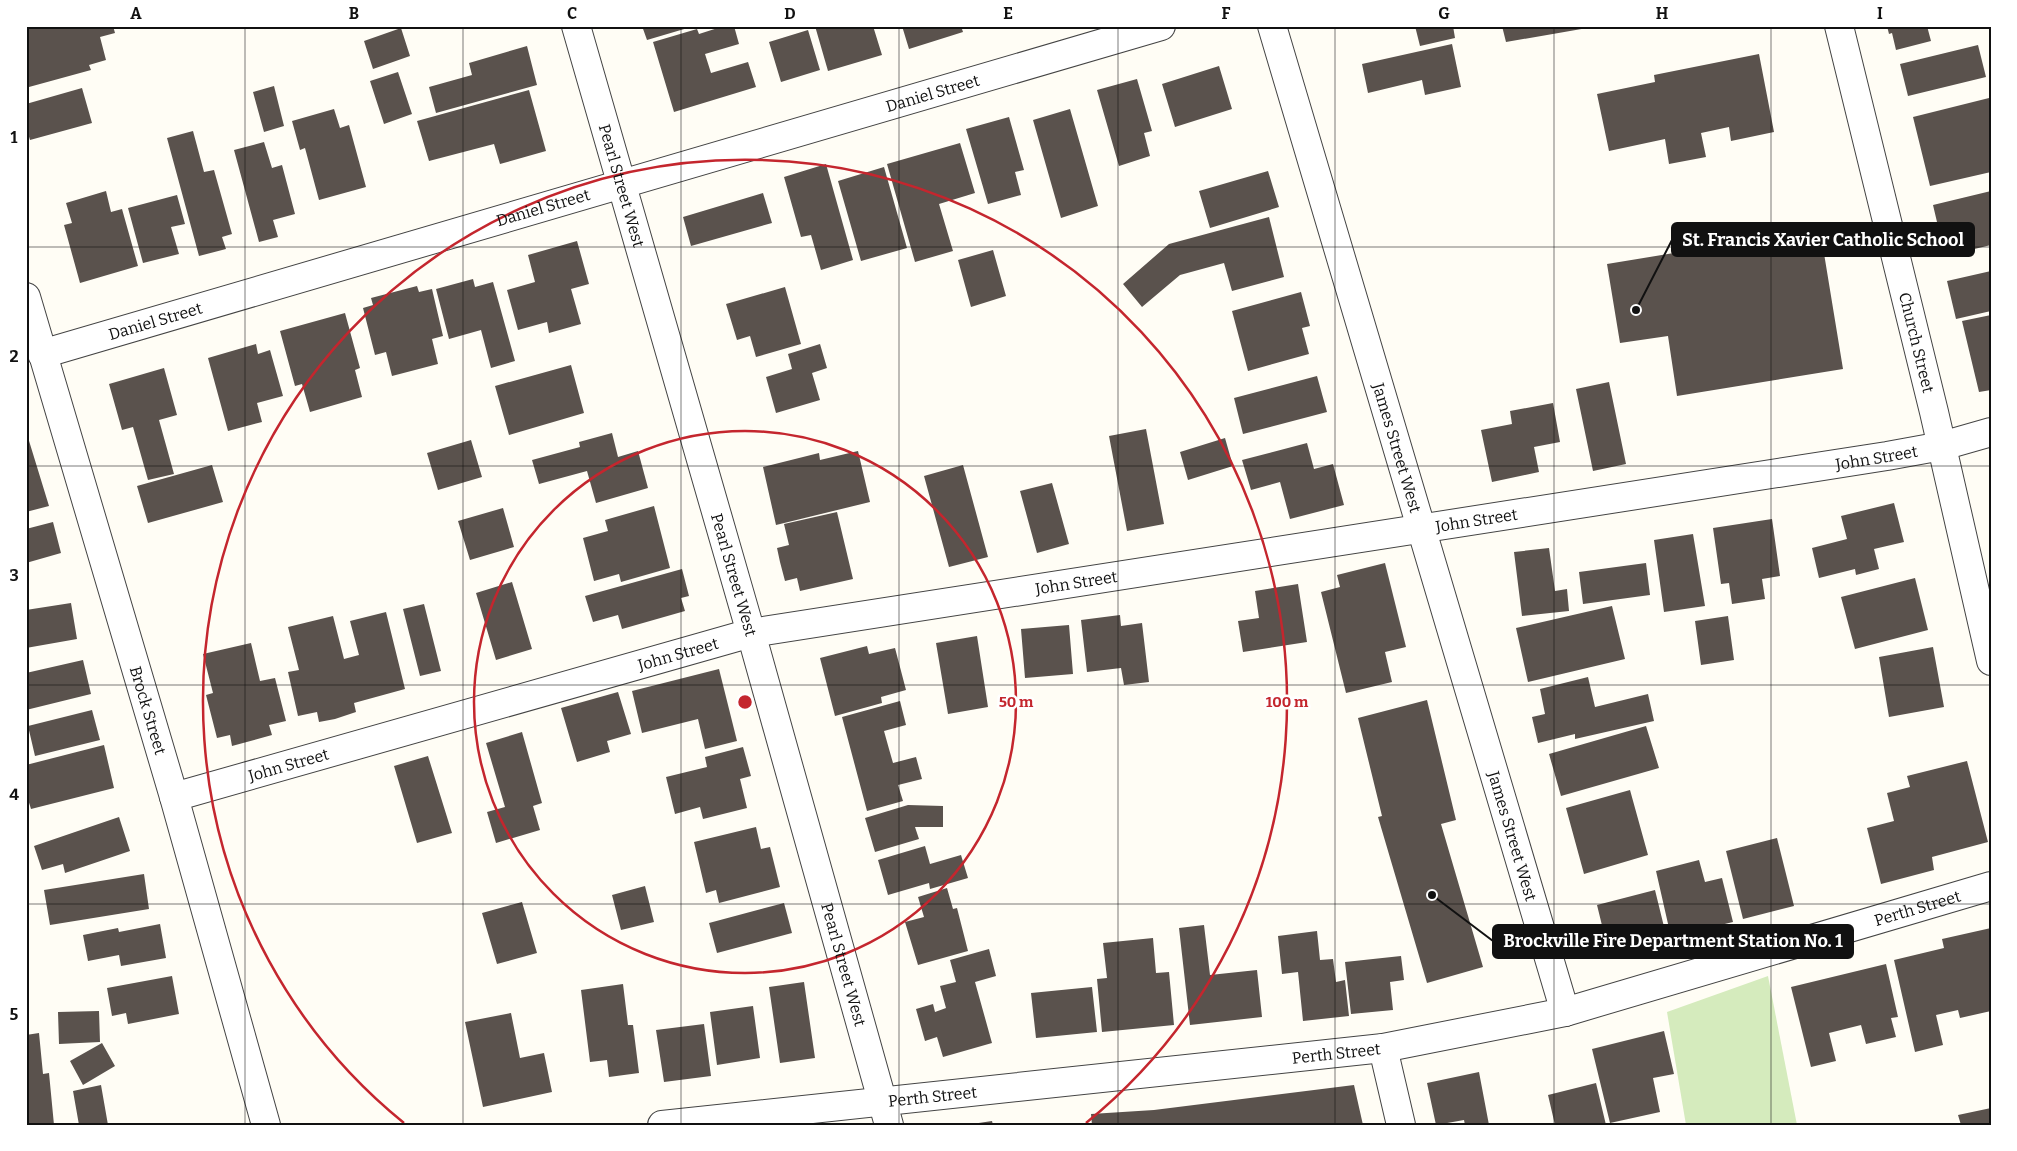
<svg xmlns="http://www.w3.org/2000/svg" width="2017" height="1151" viewBox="0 0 2017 1151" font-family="Bitter,serif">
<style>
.green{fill:#d5ebbd}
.building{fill:#5a524d}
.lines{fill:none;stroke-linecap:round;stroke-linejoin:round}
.minor-casing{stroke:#444;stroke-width:30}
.minor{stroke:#fff;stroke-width:28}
.grid{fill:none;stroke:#111;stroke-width:1;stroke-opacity:0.55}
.ring{fill:none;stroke:#c4262e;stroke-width:2.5}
.labels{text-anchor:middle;stroke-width:5;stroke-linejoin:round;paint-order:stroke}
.street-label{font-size:16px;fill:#111;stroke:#fff}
.centre{fill:#c4262e;stroke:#fff;stroke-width:2.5}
.ring-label{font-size:15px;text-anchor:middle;font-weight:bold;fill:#c4262e;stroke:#fff;stroke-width:5;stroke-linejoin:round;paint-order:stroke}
.leader{fill:none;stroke:#111;stroke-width:2}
.callout-dot{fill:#111;stroke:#fff;stroke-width:2}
.callout{fill:#111;stroke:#111;stroke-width:2}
.callout-label{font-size:18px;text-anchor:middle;font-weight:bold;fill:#fff}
.neatline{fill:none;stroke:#111;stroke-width:2}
.grid-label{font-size:16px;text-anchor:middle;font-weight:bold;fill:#111}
</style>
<rect width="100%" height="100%" fill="#fffdf5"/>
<!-- green -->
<path class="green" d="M1768 976 1797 1125H1686L1667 1012Z"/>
<!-- building -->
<path class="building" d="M26 26H113L115 33 100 37 106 60 89 65 91 70 29 87 26 77Z
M642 26H691V27L647 40Z
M724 26H734L739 44 705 54 711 73 748 62 756 87 674 112 653 42 697 29 699 34Z
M815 26H873L882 55 828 71Z
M902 26H961L963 32 909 49Z
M1415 26H1453L1455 38 1420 46Z
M1502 26H1593V27L1506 42Z
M1887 26H1927L1931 41 1896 50 1892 33 1889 34Z
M401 28 410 56 373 69 364 41Z
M808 30 820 70 781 82 769 42Z
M1452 44 1461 87 1425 95 1422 80 1368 93 1362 64Z
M1978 45 1986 77 1908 96 1900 64Z
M527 46 537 85 436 113 429 87 472 75 469 63Z
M1759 54 1774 132 1731 141 1729 127 1701 133 1706 157 1669 164 1665 139 1609 151 1597 94 1655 82 1654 75Z
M1219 66 1232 109 1175 127 1162 84Z
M398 72 412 114 384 124 370 81Z
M1137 79 1152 131 1144 133 1150 156 1119 166 1097 90Z
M274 86 284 126 264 132 253 92Z
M82 88 92 123 30 140 26 127V104Z
M529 90 546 151 500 164 494 144 429 161 417 121Z
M1989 98 1991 172 1930 186 1913 117Z
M334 109 340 128 349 125 366 187 319 200 305 148 300 150 292 121Z
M1070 109 1098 206 1061 218 1033 120Z
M1009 117 1024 170 1015 172 1021 195 988 204 966 129Z
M193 131 204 172 214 170 232 234 222 237 226 249 199 256 167 138Z
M264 142 272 168 282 165 295 214 273 220 278 237 259 242 234 150Z
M960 143 975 193 939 204 953 251 915 262 887 164Z
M826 164 853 260 821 270 811 235 801 237 784 177Z
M884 167 907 248 861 261 838 181Z
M1268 171 1279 207 1210 228 1199 191Z
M106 191 111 212 122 209 138 266 80 283 64 225 72 223 66 203Z
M1991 191V245L1945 256 1933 205Z
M763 193 772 223 691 246 683 217Z
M177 195 185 224 171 227 179 254 143 263 128 208Z
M1269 217 1284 277 1232 291 1224 263 1180 275 1142 307 1123 284 1169 244Z
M1820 229 1843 369 1677 396 1668 336 1620 343 1607 264Z
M577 241 589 284 571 289 581 324 549 333 547 322 518 330 507 290 535 282 528 255Z
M993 250 1006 296 971 307 958 260Z
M1991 271V311L1956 319 1947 281Z
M473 279 475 287 493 282 515 361 491 368 481 330 449 339 436 289Z
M417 286 419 292 432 289 443 336 432 339 438 364 392 376 386 352 375 355 363 308 373 305 371 298Z
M785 287 801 344 756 357 750 336 737 340 726 304Z
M1301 292 1310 326 1302 328 1309 354 1248 371 1232 311Z
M345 313 360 368 355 370 362 397 310 412 302 384 295 386 280 331Z
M1991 315V390L1979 392 1962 321Z
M256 344 258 354 270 350 283 396 257 403 262 422 228 431 208 358Z
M820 344 827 368 812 373 820 400 776 413 766 377 792 369 788 354Z
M571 365 584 413 509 435 495 386Z
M164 368 177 415 159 420 174 474 148 480 133 427 122 430 109 384Z
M1317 376 1327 412 1243 434 1234 398Z
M1609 382 1626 464 1593 471 1576 389Z
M1553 403 1560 442 1534 447 1539 472 1492 482 1481 430 1512 424 1510 411Z
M1146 429 1164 524 1127 531 1109 436Z
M26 431 49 506 26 512Z
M612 433 618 457 638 451 648 488 596 503 587 471 539 484 532 460 580 447 579 442Z
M1225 438 1233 466 1188 480 1180 452Z
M471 440 482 477 438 490 427 453Z
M1307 443 1314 469 1333 464 1344 505 1290 519 1280 482 1251 490 1242 460Z
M858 451 870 502 776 525 763 467 819 453 820 460Z
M212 465 223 502 148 523 137 486Z
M963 465 988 557 949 567 924 476Z
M1052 483 1069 544 1037 553 1020 491Z
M1894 503 1904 542 1874 549 1879 569 1856 575 1855 569 1819 578 1812 548 1847 539 1841 516Z
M654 506 670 568 621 582 619 574 594 581 583 538 608 531 605 520Z
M503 508 514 547 470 560 458 521Z
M837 512 853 579 800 591 797 578 785 581 780 562 777 548 789 545 784 524Z
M1772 519 1780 576 1762 579 1765 599 1732 604 1729 583 1721 584 1713 528Z
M53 522 61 553 26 563V529Z
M1693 534 1705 606 1664 612 1654 540Z
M1549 548 1555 591 1567 589 1569 611 1522 616 1514 552Z
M1385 563 1406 647 1385 652 1392 682 1346 693 1321 592 1340 587 1337 575Z
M1646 563 1650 595 1583 604 1579 572Z
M682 569 689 596 681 598 685 611 622 629 618 615 593 622 585 596Z
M1915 578 1928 630 1855 649 1841 597Z
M512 582 532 649 496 660 476 593Z
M1298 584 1307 642 1243 652 1238 621 1259 618 1255 591Z
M71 603 77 639 26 648V610Z
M424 604 441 671 420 676 403 609Z
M1612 606 1625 659 1528 682 1516 628Z
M386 612 405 689 354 703 356 712 335 719 319 722 317 712 298 716 288 672 299 670 288 627 333 616 344 659 359 655 350 621Z
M1120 615 1121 626 1142 623 1149 682 1124 685 1121 668 1087 672 1081 620Z
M1728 616 1734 660 1701 665 1695 621Z
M1069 625 1073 674 1025 678 1021 629Z
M977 636 988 707 948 714 936 643Z
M251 643 260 681 275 678 286 721 269 725 272 735 232 746 230 735 217 738 206 695 213 693 203 654Z
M867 646 869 654 895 648 906 690 881 697 882 703 835 716 820 658Z
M1933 647 1944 707 1889 717 1879 657Z
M83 660 91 694 26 710V673Z
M719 669 737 741 705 749 698 719 642 733 632 691Z
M1588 677 1595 707 1648 694 1654 721 1575 739V734L1538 743 1532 717 1545 714 1540 689Z
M618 692 631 734 607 741 610 752 577 762 561 708Z
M1427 700 1456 820 1441 824 1483 967 1427 983 1378 817 1382 816 1358 718Z
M900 701 906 725 884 731 889 749 893 763 916 757 922 779 898 785 903 801 867 811 842 717Z
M92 710 100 740 35 756 28 726Z
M1646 726 1659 768 1561 796 1549 754Z
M522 732 542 803 533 806 540 830 496 843 487 812 505 807 486 743Z
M104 745 114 788 31 809 26 793V765Z
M743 747 751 776 740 779 747 808 703 819 700 807 675 814 666 777 707 767 705 757Z
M428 756 452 833 417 843 394 766Z
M1967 761 1988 842 1932 857 1934 870 1881 884 1867 828 1894 821 1887 793 1910 787 1907 776Z
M1630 790 1648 855 1584 874 1566 808Z
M908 805 943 806V827H915L919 839 875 852 865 818Z
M119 817 130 851 65 873 63 864 42 870 34 846Z
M756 827 761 849 770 847 780 887 719 903 716 890 706 893 694 842Z
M1777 838 1794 906 1743 919 1726 851Z
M925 846 930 864 961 855 968 878 930 889 929 883 888 895 878 860Z
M1699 860 1705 882 1722 878 1733 922 1671 937 1656 871Z
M144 874 149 909 50 925 44 890Z
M645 886 654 922 621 930 612 895Z
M947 888 953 909 957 908 968 951 918 965 905 922 924 917 918 897Z
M1655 890 1667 939 1609 954 1597 905Z
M522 902 537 953 497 964 482 913Z
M784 903 792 933 717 953 709 923Z
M160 924 166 958 121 966 119 955 88 961 83 935 118 928 119 932Z
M1204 925 1210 975 1257 970 1262 1017 1190 1025 1179 928Z
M1991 928V1011L1960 1018 1958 1010 1936 1015 1943 1045 1915 1052 1894 960 1944 948 1942 939Z
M1317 931 1320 960 1333 959 1336 982 1345 980 1349 1016 1303 1021 1298 972 1282 974 1278 936Z
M1153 938 1156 973 1169 972 1174 1025 1102 1032 1097 979 1107 978 1103 943Z
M989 949 996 976 975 982 992 1043 943 1057 937 1037 925 1041 916 1009 933 1004 935 1012 946 1008 940 986 956 982 950 960Z
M1401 956 1404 980 1390 982 1393 1010 1351 1014 1345 962Z
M1886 964 1898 1017 1891 1018 1896 1037 1866 1044 1861 1025 1829 1033 1836 1061 1811 1067 1791 987Z
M172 976 179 1014 128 1024 126 1013 112 1016 107 988Z
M804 982 815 1058 780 1063 769 987Z
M623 984 628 1025H633L639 1073 609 1077 607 1060 590 1062 581 990Z
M1092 987 1097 1032 1036 1038 1031 993Z
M753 1006 760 1058 717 1065 710 1012Z
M99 1011 100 1042 59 1044 58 1012Z
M511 1013 520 1058 544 1053 552 1092 483 1107 465 1022Z
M704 1024 711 1076 664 1082 656 1030Z
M1664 1031 1674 1074 1653 1078 1660 1112 1610 1123 1592 1049Z
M39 1033 43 1074 49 1073 54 1125H26V1035Z
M102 1043 115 1066 83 1085 70 1061Z
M1479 1072 1489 1125H1465L1464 1120 1436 1125 1427 1083Z
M1596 1083 1606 1125H1555L1548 1095Z
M101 1085 108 1125H79L73 1091Z
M1354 1085 1363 1125H1092L1091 1114 1154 1110Z
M1991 1108V1125H1961L1958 1115Z
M992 1121 993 1125H972V1124Z"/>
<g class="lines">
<defs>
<g id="minor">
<path id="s1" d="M576 26 751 633 889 1125"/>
<path id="s2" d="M1272 26 1565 1012"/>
<path id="s3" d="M1839 26 1934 412 1991 661"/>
<path id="s4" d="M26 297 174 797 266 1125"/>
<path id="s5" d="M42 354 1161 26"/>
<path id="s6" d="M174 797 751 633 1887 456 1942 446 1991 432"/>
<path d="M1383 1048 1401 1125"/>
<path id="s7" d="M662 1125 1383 1048 1565 1012 1991 886"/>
</g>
</defs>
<!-- minor casing -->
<use href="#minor" class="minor-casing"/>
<!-- minor -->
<use href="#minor" class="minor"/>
</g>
<!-- grid -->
<path class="grid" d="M245 26V1125M463 26V1125M681 26V1125M899 26V1125M1118 26V1125M1335 26V1125M1554 26V1125M1771 26V1125M26 247H1991M26 466H1991M26 685H1991M26 904H1991"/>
<!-- distance rings -->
<g class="ring">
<circle cx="745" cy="702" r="271"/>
<path d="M404 1123A542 542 0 1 1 1086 1123"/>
</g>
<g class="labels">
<!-- street labels -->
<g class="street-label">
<text dy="6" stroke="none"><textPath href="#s5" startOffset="928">Daniel Street</textPath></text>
<text dy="6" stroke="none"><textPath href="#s1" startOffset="166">Pearl Street West</textPath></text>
<text dy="6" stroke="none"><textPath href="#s5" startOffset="522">Daniel Street</textPath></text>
<text dy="6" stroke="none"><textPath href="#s5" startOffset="118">Daniel Street</textPath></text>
<text dy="6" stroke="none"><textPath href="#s3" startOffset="326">Church Street</textPath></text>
<text dy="6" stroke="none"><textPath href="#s2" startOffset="440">James Street West</textPath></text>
<text dy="6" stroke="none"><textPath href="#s6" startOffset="1739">John Street</textPath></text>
<text dy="6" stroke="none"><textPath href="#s6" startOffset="1334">John Street</textPath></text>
<text dy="6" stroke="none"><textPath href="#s1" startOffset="571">Pearl Street West</textPath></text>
<text dy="6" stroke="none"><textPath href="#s6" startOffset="929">John Street</textPath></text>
<text dy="6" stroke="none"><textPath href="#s6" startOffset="524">John Street</textPath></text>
<text dy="6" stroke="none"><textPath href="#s4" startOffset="431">Brock Street</textPath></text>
<text dy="6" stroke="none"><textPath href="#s6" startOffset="119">John Street</textPath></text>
<text dy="6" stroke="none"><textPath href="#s2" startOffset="845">James Street West</textPath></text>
<text dy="6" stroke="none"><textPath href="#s7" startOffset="1278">Perth Street</textPath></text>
<text dy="6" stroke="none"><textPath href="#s1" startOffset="976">Pearl Street West</textPath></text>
<text dy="6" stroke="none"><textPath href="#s7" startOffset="678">Perth Street</textPath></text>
<text dy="6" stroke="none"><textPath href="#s7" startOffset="272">Perth Street</textPath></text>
</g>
</g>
<circle cx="745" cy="702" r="8" class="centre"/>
<g class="ring-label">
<text x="1016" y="707">50 m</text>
<text x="1287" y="707">100 m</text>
</g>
<!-- callouts -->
<path class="leader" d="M1636 310L1672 240M1432 895L1493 941"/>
<g class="callout-dot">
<circle cx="1636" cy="310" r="5"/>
<circle cx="1432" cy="895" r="5"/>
</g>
<g class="callout">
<rect x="1672" y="223" width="302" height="33" rx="5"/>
<rect x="1493" y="925" width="360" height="33" rx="5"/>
</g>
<g class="callout-label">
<text x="1823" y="246">St. Francis Xavier Catholic School</text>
<text x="1673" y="947">Brockville Fire Department Station No. 1</text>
</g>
<!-- border -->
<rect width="2017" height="1151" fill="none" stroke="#ffffff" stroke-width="55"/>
<rect x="28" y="28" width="1962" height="1096" class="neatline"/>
<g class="grid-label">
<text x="136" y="19">A</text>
<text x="354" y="19">B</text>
<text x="572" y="19">C</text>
<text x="790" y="19">D</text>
<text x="1008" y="19">E</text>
<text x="1226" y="19">F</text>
<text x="1444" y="19">G</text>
<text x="1662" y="19">H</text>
<text x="1880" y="19">I</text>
<text x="14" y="143">1</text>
<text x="14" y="362">2</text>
<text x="14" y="581">3</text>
<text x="14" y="800">4</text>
<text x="14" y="1020">5</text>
</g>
</svg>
